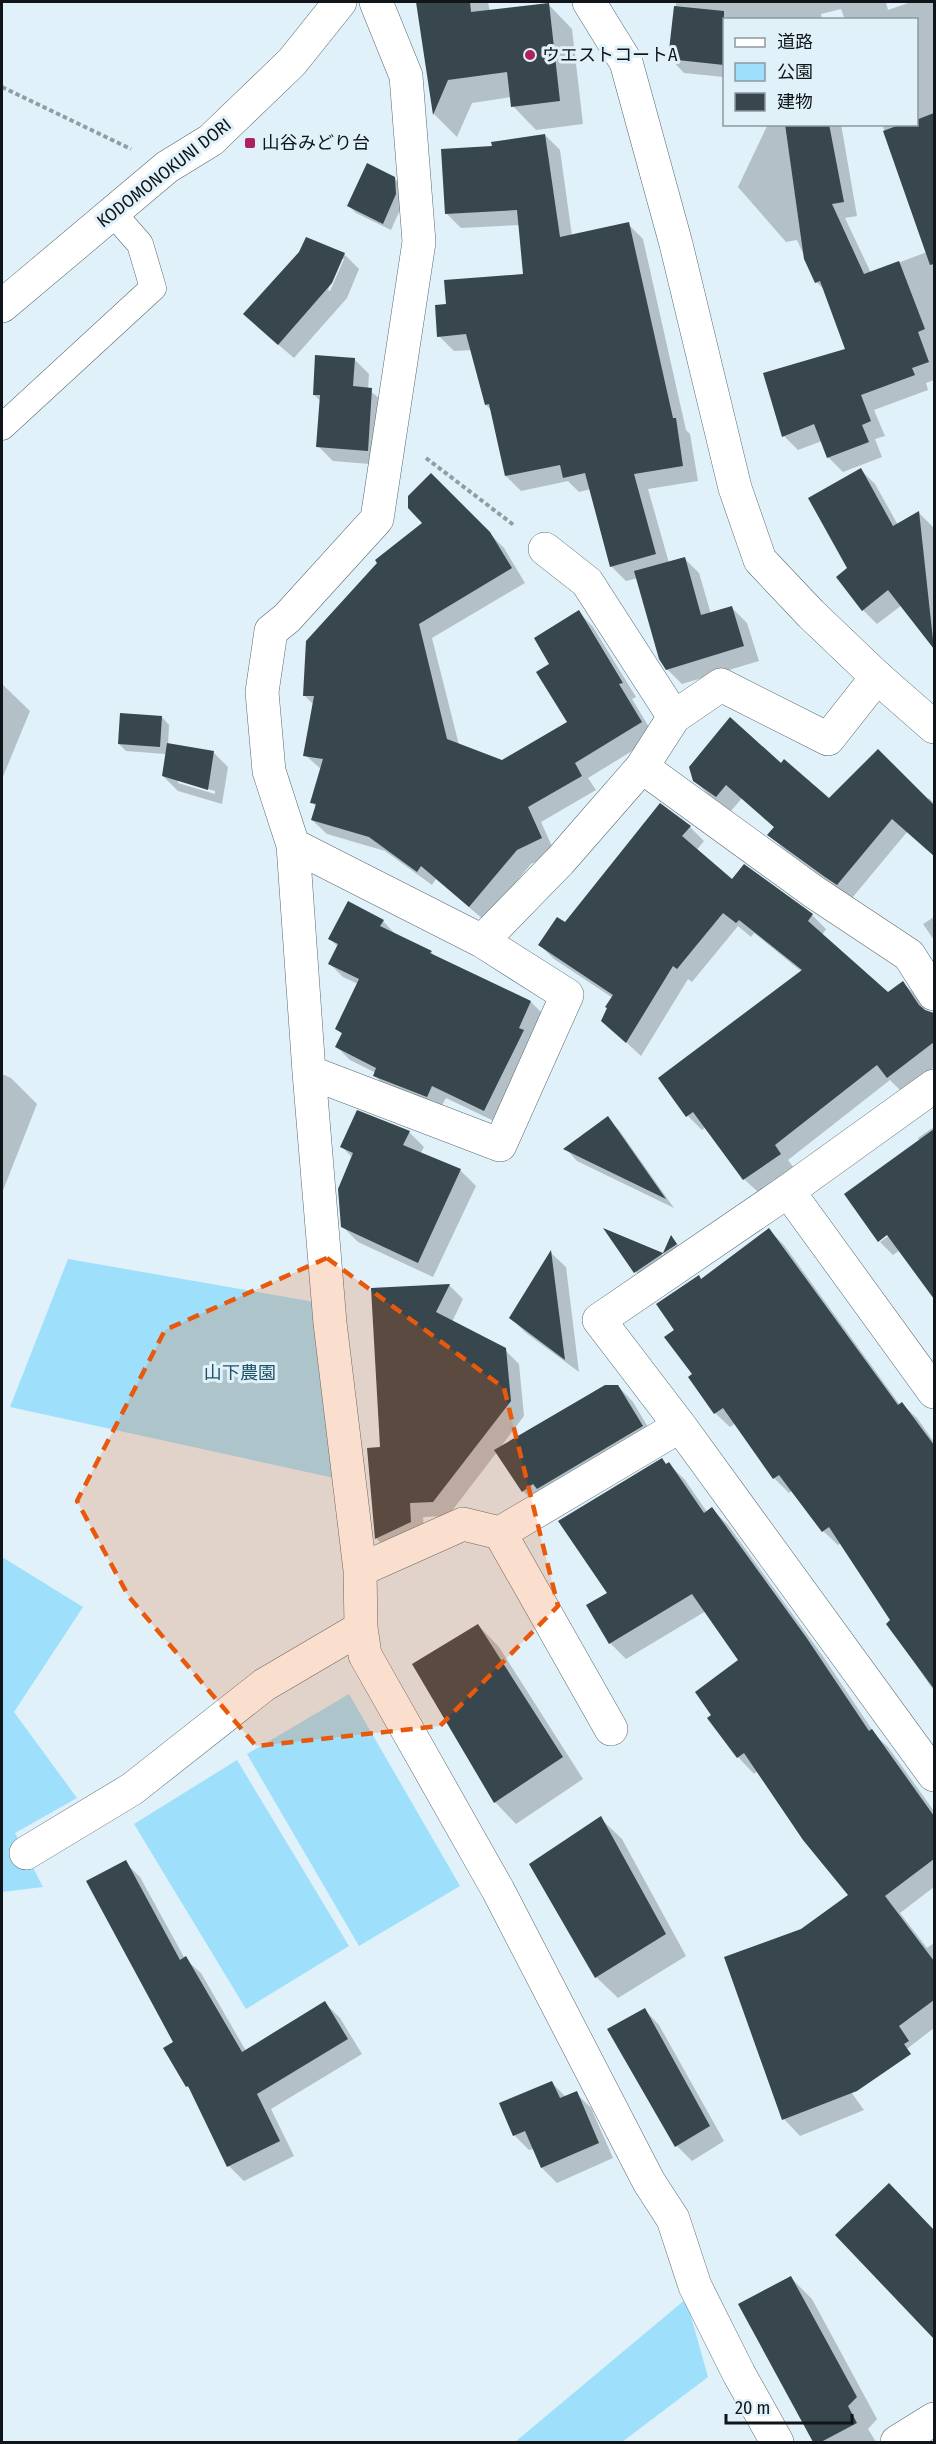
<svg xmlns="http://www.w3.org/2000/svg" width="936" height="2444" viewBox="0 0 936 2444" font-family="'Fira Sans Condensed','Noto Sans JP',sans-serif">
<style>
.green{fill:#9edffb}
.shadow{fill:#0003;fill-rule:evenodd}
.building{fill:#38464d}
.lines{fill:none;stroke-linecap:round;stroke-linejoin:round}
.lane-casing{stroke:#59686f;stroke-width:27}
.street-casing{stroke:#59686f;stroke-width:34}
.secondary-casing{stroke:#59686f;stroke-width:34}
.path{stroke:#909da3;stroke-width:4;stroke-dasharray:4.5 3;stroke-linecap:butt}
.lane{stroke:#fff;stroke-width:26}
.street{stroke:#fff;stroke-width:33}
.secondary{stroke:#fff;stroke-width:33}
.marked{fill:#e8590c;fill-opacity:0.2;stroke:#e8590c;stroke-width:4.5;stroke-dasharray:12 8;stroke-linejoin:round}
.poi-dot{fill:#ae215f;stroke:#e0f1fa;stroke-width:2}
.labels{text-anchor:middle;stroke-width:6;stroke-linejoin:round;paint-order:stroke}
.poi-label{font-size:18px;fill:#0f1518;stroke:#e0f1fa;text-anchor:start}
.street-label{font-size:18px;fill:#0f1518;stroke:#e0f1fa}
.park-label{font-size:18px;fill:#1c5266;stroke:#e0f1fa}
</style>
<rect width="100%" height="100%" fill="#e0f1fa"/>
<!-- green -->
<path class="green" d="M68 1259 315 1302 339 1479 10 1407Z
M2 1557 83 1607 14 1712 77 1798 15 1833 43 1887 2 1892Z
M349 1694 460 1886 359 1946 247 1754Z
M237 1760 349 1946 246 2009 134 1824Z
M686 2299 708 2377 622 2442H515Z"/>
<!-- shadow -->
<path class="shadow" d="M417 2H488L490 12 549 5 572 29 583 124 536 130 513 106 512 97 472 103 457 137 434 114Z
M676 2H886L888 10 911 2H934V380L926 383 928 390 874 410 885 436 875 439 882 457 843 472 829 458 822 441 798 450 784 436 847 350 826 291 816 282 797 240 786 242 738 187 768 124H841L857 216 845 218 871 273 927 252 882 124H916V20H845L841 9 821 14 822 20H724V77L684 73 670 58Z
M545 135 560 150 572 236 628 224 643 239 686 430 690 434 698 481 648 489 669 563 684 558 699 573 711 614 732 608 747 623 759 661 682 684 667 669 638 578 626 581 611 566 591 489 579 492 568 481 521 491 506 476 492 411 486 405 472 350 454 351 439 336 448 305 525 275 520 225 461 228 446 213 494 148Z
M394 178 402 186 403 203 391 230 356 213 349 206Z
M344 254 359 269 347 298 294 358 260 329ZM341 259H344L330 291 328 290Z
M354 359 369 374 368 389 386 404 382 465 333 461 318 446 321 401 314 395Z
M860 469 875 484 898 525 919 513 933 527 934 647 902 605 877 624 863 610 849 568Z
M431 475 504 548 525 583 432 638 459 745 502 762 569 723 551 664 579 612 593 627 636 697 632 699 655 737 588 778 596 790 541 822 555 853 531 864 484 920 436 879 432 885 385 851 327 834 312 820 316 807 312 802 322 770 305 755 314 705 304 695 424 523Z
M2 684 30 711 2 779Z
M162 717 169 725 168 745 213 752 228 767 222 804 178 791 163 776 166 754 126 751 119 744ZM178 780 215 791V794L178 783Z
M781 765 835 806 927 800 929 798 934 803V856L907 832 852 898 784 849 769 835 775 828 742 798 731 811 709 795 694 780Z
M690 827 704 841 696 851 732 882 744 866 812 915 826 929 822 935 888 994 903 983 918 997 927 1013 934 1014V1067L902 1092 890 1080 788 1160 794 1168 759 1193 744 1179 706 1127 702 1130 688 1116 802 972 754 933 751 937 738 926 692 982 688 979 641 1056 603 1021 613 998 554 959 540 945Z
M934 917V940L923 924Z
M383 921 396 935 431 952 436 957 531 1002 544 1015 498 1123 446 1098 440 1109 388 1089 375 1076 376 1073 350 1060 337 1047 343 1035 337 1029 358 984 343 977 330 964 338 947 330 939Z
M2 1074 11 1078 37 1104 2 1193Z
M607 1118 619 1130 674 1208 577 1161 566 1149Z
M934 1127V1297L900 1250 893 1255 880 1242 894 1232 893 1229 879 1241 846 1195 920 1141 918 1138Z
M409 1132 424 1147 420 1154 461 1171 476 1186 433 1277 358 1242 342 1226 352 1157 342 1147Z
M769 1230 784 1245 900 1405 902 1404 917 1418 934 1442V1691L888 1624 892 1621 841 1543 838 1545 823 1531 793 1490 789 1493 774 1478 736 1423 730 1427 715 1413 694 1374 676 1331 702 1280Z
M607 1232 663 1255 671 1238 685 1252 650 1287 636 1272Z
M551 1253 566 1267 579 1372 526 1333 511 1318Z
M449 1285 463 1299 452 1322 505 1350 519 1364 524 1416 499 1449 618 1386 633 1402 657 1442 538 1506 523 1491 497 1452 448 1516 423 1517 425 1536 391 1553 377 1539 369 1449 381 1448 373 1289Z
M662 1460 667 1465 669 1464 685 1480 707 1512 712 1509 728 1525 822 1655 877 1737 888 1747 934 1811V1887L900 1913 927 1948 934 1943V2028L851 2092 864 2110 800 2136 784 2119 802 1930 850 1896 758 1771 754 1774 738 1757 710 1718 740 1661 706 1611 626 1659 610 1643 609 1593Z
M478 1625 499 1647 583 1779 516 1824 495 1802Z
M600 1818 622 1839 686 1956 618 1998 596 1977Z
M125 1862 140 1877 185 1959 201 1973 246 2051 325 2003 340 2018 362 2054 271 2109 294 2156 244 2181 229 2166 193 2092 187 2086Z
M645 2010 659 2025 724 2141 692 2161 677 2146 609 2030Z
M552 2083 566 2097 576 2093 591 2108 613 2158 557 2183 542 2168 534 2149 529 2150 514 2135Z
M911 2206 934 2231V2337L837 2235Z
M791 2278 812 2299 877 2419 868 2429 876 2442H815L740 2305Z"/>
<!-- building -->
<path class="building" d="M416 2H470L471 12 549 3 560 101 511 107 507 72 448 80 433 115Z
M674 6 724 11V65L668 59Z
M934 113V264L930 265 883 131 902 124H916V120Z
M785 124H829L844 202 832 204 864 274 899 261 925 329 918 332 929 362 912 368 915 375 861 395 871 421 862 425 869 442 827 458 814 424 782 437 763 373 845 349 820 281 815 283 804 259Z
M545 134 560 237 629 222 673 418H676L683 466 634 474 656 554 610 567 585 473 563 478 560 465 505 476 489 404 485 405 466 334 437 337 435 305 446 304 444 280 523 274 517 210 445 214 441 149 492 146 491 142Z
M367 163 395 177 396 194 383 224 347 206Z
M306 237 345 253 332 283 278 345 243 314 299 252Z
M315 355 355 358 353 386 372 388 368 451 316 447 320 395H313Z
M861 468 893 526 919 511 934 649 888 590 862 611 836 577 847 568 808 498Z
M431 473 490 532 512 568 419 624 447 739 502 760 567 722 536 672 549 664 534 638 579 610 623 683 619 684 642 722 575 763 582 776 528 807 542 838 517 850 469 907 421 866 417 872 369 837 311 820 316 804 310 803 323 759 303 756 314 696H303L306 641 377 563 375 560 422 523 408 508V496Z
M685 557 701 615 732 606 744 646 666 670 659 659 634 571Z
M120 713 162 716 160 747 118 744Z
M730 717 781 763 784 759 829 798 878 749 934 805V856L892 819 837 885 825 877 767 835 774 827 726 785 716 797 693 781 689 767Z
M167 743 214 751 208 790 162 776Z
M660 803 691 826 682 836 732 879 744 864 813 914 808 921 888 992 903 981 919 1005 925 1010 934 1013V1042L887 1078 877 1065 775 1145 781 1154 743 1180 693 1112 686 1117 658 1078 802 970 739 920 736 923 723 913 677 969 673 966 626 1043 601 1021 607 1008 605 1007 613 995 538 945 557 917 565 922Z
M348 901 384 920 380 926 432 951 430 953 531 1001 519 1028 524 1030 484 1111 432 1086 427 1097 373 1076 376 1068 335 1047 342 1033 335 1029 359 979 328 964 338 944 328 939Z
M357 1110 410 1131 403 1145 461 1169 418 1263 341 1227 338 1189 353 1153 340 1147Z
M608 1116 666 1199 563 1149Z
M934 1129V1299L887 1235 878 1242 844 1194Z
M603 1228 663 1253 671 1235 677 1244 634 1273Z
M769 1228 898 1405 902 1402 934 1445V1689L886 1624 890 1620 829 1527 822 1532 779 1475 773 1479 723 1408 714 1414 688 1377 692 1374 664 1337 674 1330 656 1304 699 1275 701 1279Z
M551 1250 565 1360 509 1318Z
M450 1284 436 1312 506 1348 511 1401 433 1502 410 1503 411 1522 375 1539 367 1448 380 1447 371 1288Z
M605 1385H618L643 1426 537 1489 533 1484 522 1492 494 1450Z
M662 1458 666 1464 669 1462 704 1513 712 1507 806 1637 869 1731 872 1729 934 1816V1859L885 1896 934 1961V2000L899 2026 909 2041 904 2044 911 2054 857 2091 782 2120 724 1957 801 1929 848 1895 803 1840 744 1753 737 1758 707 1718 711 1715 695 1692 738 1660 692 1594 609 1644 586 1605 607 1593 558 1521Z
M478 1624 563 1757 494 1803 412 1664Z
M601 1816 666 1934 595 1978 529 1864Z
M126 1860 180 1960 186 1956 242 2052 325 2001 348 2039 257 2094 280 2141 227 2167 188 2086 186 2087 163 2048 173 2042 86 1881Z
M645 2008 710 2126 675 2147 607 2029Z
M552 2081 560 2098 577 2091 599 2143 541 2168 525 2131 513 2136 499 2103Z
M889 2183 934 2230V2339L835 2235Z
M791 2276 857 2397 848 2406 857 2423 821 2442H813L738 2304Z"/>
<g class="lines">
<defs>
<path id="lane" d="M2 427 153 288 140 244 112 212"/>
<path id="street" d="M376 2 406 76 419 242 377 519 287 618 271 631 262 692 269 771 293 845 309 1072 330 1323 360 1570 361 1628 365 1655 498 1890 649 2182 673 2219 695 2286 739 2374 777 2442
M545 549 587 582 674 717
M642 767 814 892 909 955 934 994
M293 845 482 941 567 995 500 1145 309 1072
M482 941 560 861 642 767 674 717 721 685 828 739 877 677
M934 1086 788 1191 599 1320 680 1426 934 1775
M788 1191 934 1392
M360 1570 463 1524 500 1533
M611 1729 500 1533 680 1426
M26 1853 132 1789 264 1685 361 1628
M897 2442 934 2419"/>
<path id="secondary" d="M589 2 626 62 676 244 735 488 760 560 811 614 877 677 934 727
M2 306 167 167 211 140 292 62 340 2"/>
</defs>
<!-- lane casing -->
<use href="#lane" class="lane-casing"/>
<!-- street casing -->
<use href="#street" class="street-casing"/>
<!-- secondary casing -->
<use href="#secondary" class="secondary-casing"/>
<!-- path -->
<path class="path" d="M2 87 131 149
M426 458 515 526"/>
<!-- lane -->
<use href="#lane" class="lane"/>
<!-- street -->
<use href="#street" class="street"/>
<!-- secondary -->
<use href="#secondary" class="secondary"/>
</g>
<!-- marked area -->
<path class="marked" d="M327 1258 504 1388 558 1606 440 1726 256 1746 129 1597 77 1501 165 1330Z"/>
<!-- markers -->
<g class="poi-dot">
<circle cx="530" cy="55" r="6"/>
<rect x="244" y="137" width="12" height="12" rx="3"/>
</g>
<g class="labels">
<!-- poi labels -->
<g class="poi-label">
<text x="542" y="61">ウエストコートA</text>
<text x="262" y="149">山谷みどり台</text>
</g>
<!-- street labels -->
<g class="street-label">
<text transform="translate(164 173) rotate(-38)" y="6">KODOMONOKUNI DORI</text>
</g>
<!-- park labels -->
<g class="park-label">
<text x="240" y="1379">山下農園</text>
</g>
</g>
<!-- border -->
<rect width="936" height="2444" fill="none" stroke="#0f1518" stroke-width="6"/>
<!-- legend -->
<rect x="723" y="18" width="195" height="108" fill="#e0f1fa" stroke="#8c99a0" stroke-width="1.5"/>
<rect x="735" y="38" width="30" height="9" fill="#ffffff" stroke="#8c99a0" stroke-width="1.5"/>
<text x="777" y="48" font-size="18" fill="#0f1518">道路</text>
<rect x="735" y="63" width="30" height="18" fill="#9edffb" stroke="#8c99a0" stroke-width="1.5"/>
<text x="777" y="78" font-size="18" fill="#0f1518">公園</text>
<rect x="735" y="93" width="30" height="18" fill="#38464d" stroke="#8c99a0" stroke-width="1.5"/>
<text x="777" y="108" font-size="18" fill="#0f1518">建物</text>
<!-- scale -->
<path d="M726 2414v9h126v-9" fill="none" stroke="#0f1518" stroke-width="3"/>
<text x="735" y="2414" font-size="18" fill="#0f1518" stroke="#e0f1fa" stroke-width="4.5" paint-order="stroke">20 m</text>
</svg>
